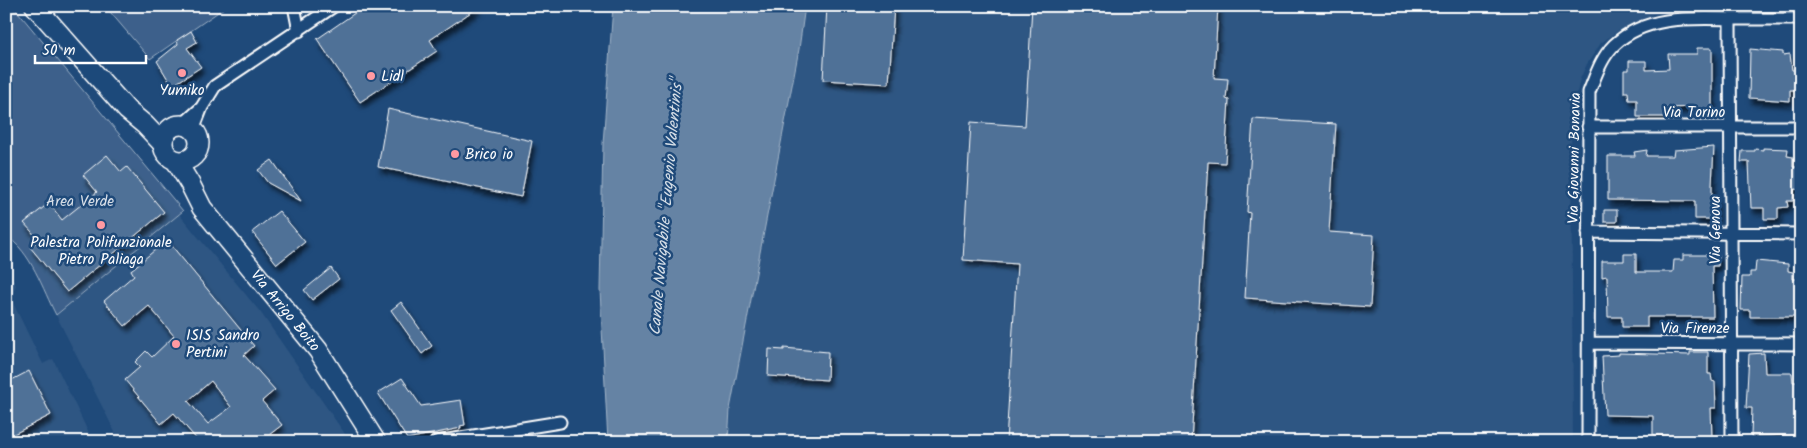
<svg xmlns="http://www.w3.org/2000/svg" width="1807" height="448" viewBox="0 0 1807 448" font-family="Kalam,sans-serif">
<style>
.built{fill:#2e5683}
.green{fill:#3c618b;stroke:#9eb0c5}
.water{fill:#6583a4;stroke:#a3b5c8}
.building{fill:#507197;stroke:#fff;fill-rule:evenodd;filter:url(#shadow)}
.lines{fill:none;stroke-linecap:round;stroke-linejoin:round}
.minor-casing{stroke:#fff;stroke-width:15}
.primary-casing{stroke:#fff;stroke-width:22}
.minor{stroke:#1f4a7a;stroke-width:11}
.primary{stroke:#1f4a7a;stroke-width:19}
.poi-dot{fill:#ff9aa2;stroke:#1f4a7a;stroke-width:2}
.labels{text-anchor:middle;stroke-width:5;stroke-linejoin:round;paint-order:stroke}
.poi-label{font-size:15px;fill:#fff;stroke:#1f4a7a;text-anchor:start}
.street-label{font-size:15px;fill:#fff;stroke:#1f4a7a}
.park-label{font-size:15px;fill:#d8dfe8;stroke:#1f4a7a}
.water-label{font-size:16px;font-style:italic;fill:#d8e0e8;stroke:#1f4a7a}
</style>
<defs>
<filter id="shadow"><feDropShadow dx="3" dy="5.5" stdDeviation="2.5" flood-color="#0009"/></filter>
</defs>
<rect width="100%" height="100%" fill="#1f4a7a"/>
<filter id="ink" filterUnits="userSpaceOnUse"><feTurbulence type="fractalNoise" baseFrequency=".02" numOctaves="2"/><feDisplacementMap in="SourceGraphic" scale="10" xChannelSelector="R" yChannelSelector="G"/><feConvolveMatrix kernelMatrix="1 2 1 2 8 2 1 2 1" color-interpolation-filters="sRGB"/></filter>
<g filter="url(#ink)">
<!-- built -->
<path class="built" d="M805 6H1801V8L1781 11 1685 8 1655 13 1621 29 1612 35 1601 43 1587 64 1580 79 1571 120 1573 442H728L730 409 799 49Z
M179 214 261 313 345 434 340 442H120L56 315Z
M6 268 16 285 11 299 43 364 53 359 93 442H6Z"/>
<!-- green -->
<path class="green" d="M6 6H13L183 211 56 315C43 290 31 251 6 236Z
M105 6H227L150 59Z"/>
<!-- water -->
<path class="water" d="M613 6H805L799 49 730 409 728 442H608L600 290 603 144Z"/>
<!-- building -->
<path class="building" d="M365 6H480L430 40 437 51 360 102 317 39Z
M827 6H894L889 84 823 80Z
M1032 6H1218L1214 78 1228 79 1226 99 1229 100 1225 163 1208 162 1191 442H1006L1017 264 963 260 971 122 1025 126Z
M191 31 197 42 187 48 201 67 172 86 157 61 178 44 177 40Z
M1697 48H1712V110L1699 109V107L1667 108V117H1637V100H1629L1628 92H1624V70H1629V61H1646V70L1669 69 1668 54H1697Z
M1750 49 1783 52V55L1790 54 1792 70H1801V90H1790V101L1749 98Z
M388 109 532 141 521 197 378 167Z
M1253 119 1336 124 1329 232 1374 235 1370 307 1245 298 1250 213 1247 212Z
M1714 147 1712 185V196H1715L1716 219H1695V201L1608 200V156H1635L1634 152 1647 150 1646 156H1673L1674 150Z
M1763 148 1788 149 1787 156 1793 157V167H1801V190L1794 189 1793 201H1787L1788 207 1778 208V219H1764V208H1751L1749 162H1741L1742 151H1755V149L1763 150Z
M107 155 121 172 127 167 164 212 67 292 30 247 39 240 24 223 49 203 62 220 97 192 83 175Z
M272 160 279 170 301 201 268 183 258 170Z
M1604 210H1617V222H1604Z
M279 211 305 242 277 264 252 232Z
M167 240 254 346 244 355 275 390 262 401 282 425 269 435 275 442H199L174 413 161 424 125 380 140 367 135 362 146 351 152 357 174 336 149 306 125 326 104 301 134 275 131 270ZM211 381 231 407 208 424 188 401Z
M1624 254H1636V272H1673L1674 260H1683V255H1719L1718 266H1712L1713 317H1647V327H1622V317H1608L1607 276 1602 277V261H1624Z
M1756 261 1788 264V271L1793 272V279H1801V317H1750V310H1741L1742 277H1750V272H1755Z
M331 268 339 279 312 300 304 290Z
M401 302 432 346 422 354 391 310Z
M784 348 828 352 827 380 768 376 769 349 784 350Z
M1690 352H1708V374H1711L1712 381 1715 382 1716 408H1711L1712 438 1653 435V416L1605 415 1602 356 1619 355V353L1690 355Z
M1764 353 1765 373H1792L1793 382H1797V422H1801V435L1751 436 1752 408H1746L1749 354Z
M29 371 51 415 6 438V383Z
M402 378 421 406 461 400 465 425 460 426 461 428 407 439 378 393Z"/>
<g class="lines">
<defs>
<path id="minor" d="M294 6 299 31
M1730 19 1732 442
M182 125 201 108
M1588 127H1801
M193 130 202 107 215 86 334 6
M1588 232 1801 234
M1589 343 1801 344
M436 442 560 422
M1588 442 1589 92C1596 75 1601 58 1614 45 1645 15 1692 18 1731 19 1755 19 1778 19 1801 19"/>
<g id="primary">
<path d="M35 6 127 110 145 125 162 143"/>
<circle cx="181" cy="143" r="18"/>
<path id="s1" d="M176 161 190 184 202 208 318 350 376 442"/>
</g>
</defs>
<!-- minor casing -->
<use href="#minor" class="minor-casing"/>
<!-- primary casing -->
<use href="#primary" class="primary-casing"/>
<!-- minor -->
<use href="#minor" class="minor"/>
<!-- primary -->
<use href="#primary" class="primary"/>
</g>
</g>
<!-- markers -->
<g class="poi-dot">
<circle cx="182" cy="73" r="5"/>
<circle cx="371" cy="76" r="5"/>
<circle cx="455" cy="154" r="5"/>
<circle cx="101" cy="225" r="5"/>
<circle cx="176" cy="344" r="5"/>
</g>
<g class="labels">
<!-- poi labels -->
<g class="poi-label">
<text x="381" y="81">Lidl</text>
<text x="182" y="95" text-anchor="middle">Yumiko</text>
<text x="465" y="159">Brico io</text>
<text x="101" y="247" text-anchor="middle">Palestra Polifunzionale<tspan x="101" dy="17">Pietro Paliaga</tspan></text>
<text x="186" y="340">ISIS Sandro<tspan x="186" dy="17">Pertini</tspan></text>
</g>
<!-- street labels -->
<g class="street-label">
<text x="1694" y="117">Via Torino</text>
<text transform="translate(1574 158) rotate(-89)" y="5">Via Giovanni Bonavia</text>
<text transform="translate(1715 230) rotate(-90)" y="5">Via Genova</text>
<text dy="5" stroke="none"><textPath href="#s1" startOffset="186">Via Arrigo Boito</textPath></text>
<text x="1695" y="333">Via Firenze</text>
</g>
<!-- park labels -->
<g class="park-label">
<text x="80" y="206">Area Verde</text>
</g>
<!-- water labels -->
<g class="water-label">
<text transform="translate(665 207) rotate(-85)" y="6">Canale Navigabile "Eugenio Valentinis"</text>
</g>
</g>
<!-- margin -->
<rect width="1807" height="448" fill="none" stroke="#1f4a7a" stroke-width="25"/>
<rect x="12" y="12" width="1782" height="423" fill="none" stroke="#fff" stroke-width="2" filter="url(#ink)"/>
<!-- scale -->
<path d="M35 55v8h111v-8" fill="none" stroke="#ffffff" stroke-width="2.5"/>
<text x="42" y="55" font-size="15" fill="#ffffff" stroke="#1f4a7a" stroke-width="4" paint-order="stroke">50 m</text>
</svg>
